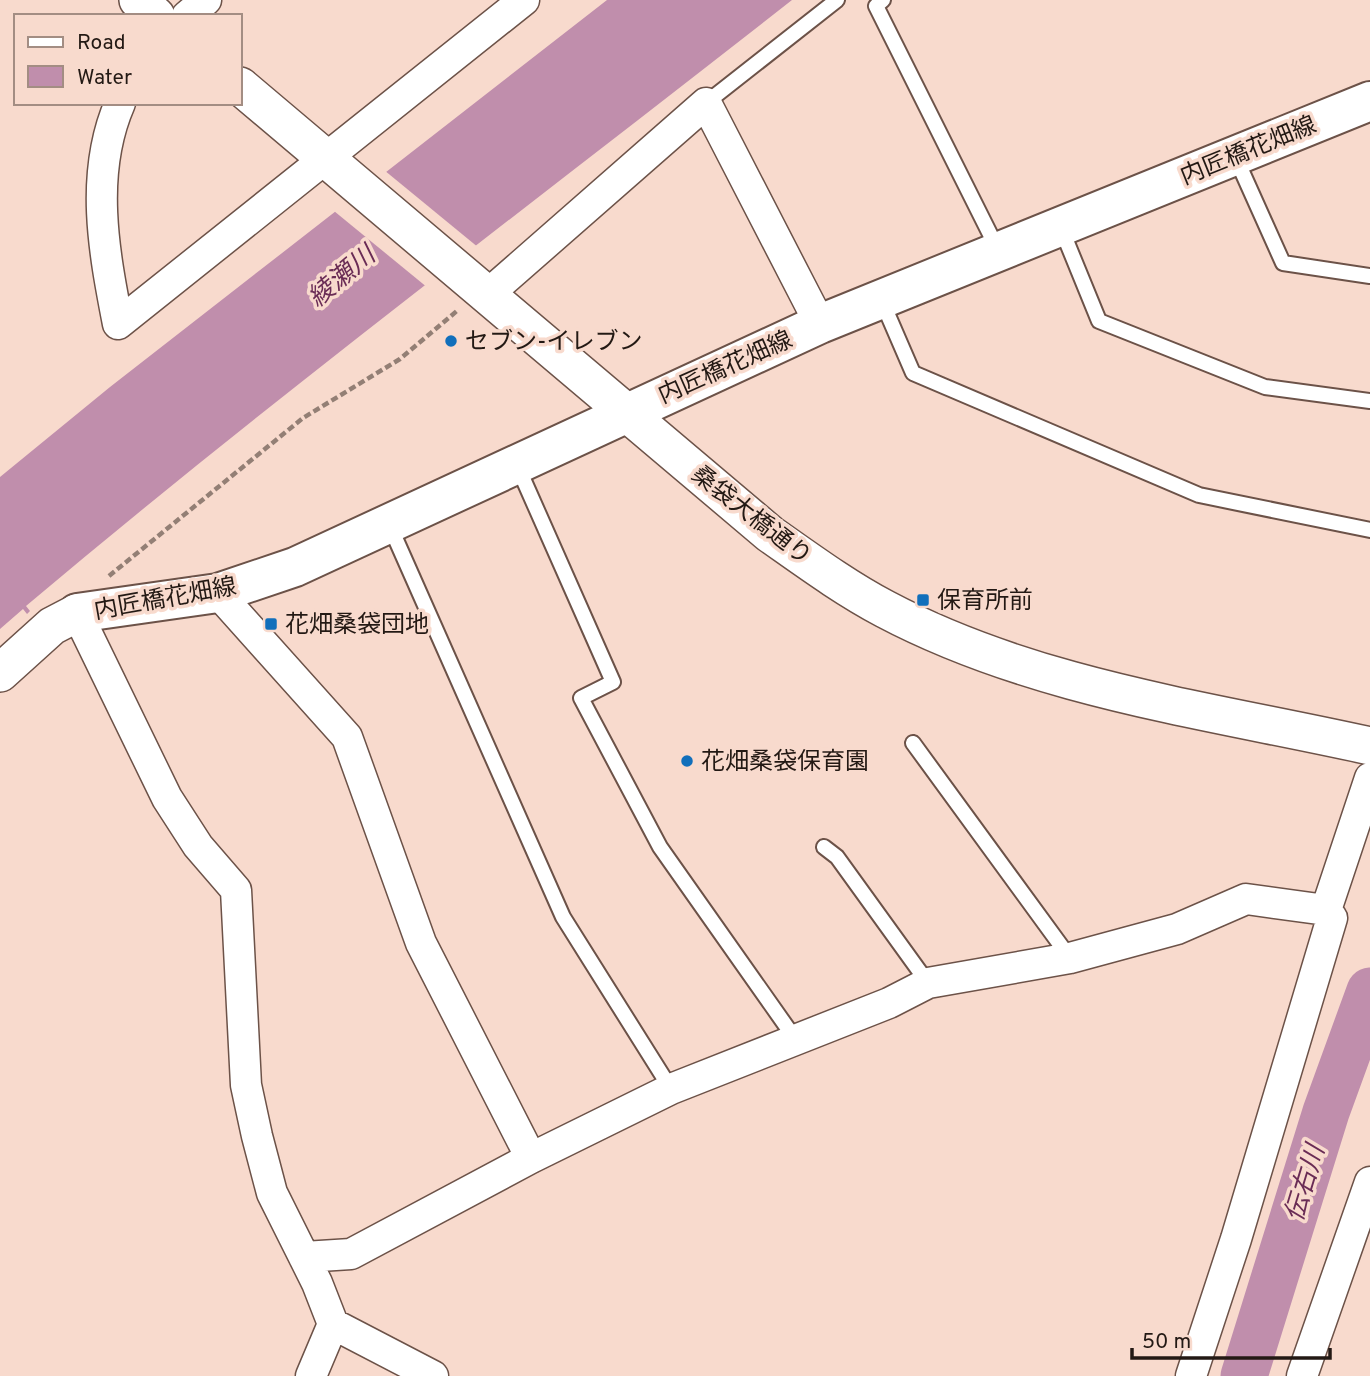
<svg xmlns="http://www.w3.org/2000/svg" width="1370" height="1376" viewBox="0 0 1370 1376" font-family="Overpass,'Noto Sans JP',sans-serif">
<style>
.water{fill:#c08eac}
.pier{fill:#f8dacd}
.lines{fill:none;stroke-linecap:round;stroke-linejoin:round}
.river{stroke:#c08eac;stroke-width:47}
.service-casing{stroke:#6c5248;stroke-width:18}
.minor-casing{stroke:#6c5248;stroke-width:33}
.tertiary-casing{stroke:#6c5248;stroke-width:40}
.secondary-casing{stroke:#6c5248;stroke-width:42}
.path{stroke:#937f75;stroke-width:4.5;stroke-dasharray:7 3.5;stroke-linecap:butt}
.service{stroke:#fff;stroke-width:14}
.minor{stroke:#fff;stroke-width:30}
.tertiary{stroke:#fff;stroke-width:37}
.secondary{stroke:#fff;stroke-width:38}
.poi-dot{fill:#116fbb;stroke:#f8dacd;stroke-width:2.5}
.labels{text-anchor:middle;stroke-width:7;stroke-linejoin:round;paint-order:stroke}
.street-label{font-size:24px;fill:#231914;stroke:#f8dacd}
.poi-label{font-size:24px;fill:#231914;stroke:#f8dacd;text-anchor:start}
.water-label{font-size:26px;font-style:italic;fill:#6a2c55;stroke:#f8dacd}
</style>
<rect width="100%" height="100%" fill="#f8dacd"/>
<!-- water -->
<path class="water" d="M607 0H792C536 201 275 396 26 606L30 611 27 614 23 609 0 629V477L110 387Z"/>
<!-- pier -->
<path class="pier" d="M384 170 479 248 428 288 334 211Z"/>
<g class="lines">
<!-- river -->
<path class="river" d="M1244 1376 1326 1112 1370 991"/>
<defs>
<path id="service" d="M883 0 876 6 998 250
M706 103 837 0
M1235 156 1283 263 1370 276
M1061 228 1099 321 1265 387 1370 401
M881 299 913 373 1199 495 1370 530
M517 465 613 682 581 698 660 847 796 1040
M389 524 563 917 671 1089
M913 743 1070 958
M824 847 837 857 928 983"/>
<path id="minor" d="M187 16 206 0
M120 103C89 174 104 252 118 324L524 0
M487 295 706 103 820 324
M218 593 347 737 421 943 531 1158
M77 613 167 798 198 846 236 890 246 1085 257 1136 272 1193 317 1283 333 1324 311 1376
M304 1257 351 1254 531 1158 671 1089 889 1003 928 983 1070 958 1177 929 1246 899 1326 910
M333 1324 433 1376
M1191 1376 1236 1239 1332 918 1326 910 1370 778
M1302 1376 1370 1182"/>
<path id="tertiary" d="M138 0 156 16
M240 86 770 534C807 560 845 588 885 609 1034 688 1208 710 1370 746
M0 673 52 626 77 613"/>
<path id="secondary" d="M77 613 218 593 295 567 820 324 1370 101"/>
</defs>
<!-- service casing -->
<use href="#service" class="service-casing"/>
<!-- minor casing -->
<use href="#minor" class="minor-casing"/>
<!-- tertiary casing -->
<use href="#tertiary" class="tertiary-casing"/>
<!-- secondary casing -->
<use href="#secondary" class="secondary-casing"/>
<!-- path -->
<path class="path" d="M109 576 303 418 400 359 458 310"/>
<!-- service -->
<use href="#service" class="service"/>
<!-- minor -->
<use href="#minor" class="minor"/>
<!-- tertiary -->
<use href="#tertiary" class="tertiary"/>
<!-- secondary -->
<use href="#secondary" class="secondary"/>
</g>
<!-- markers -->
<g class="poi-dot">
<circle cx="451" cy="341" r="7"/>
<rect x="916" y="593" width="14" height="14" rx="3.5"/>
<rect x="264" y="617" width="14" height="14" rx="3.5"/>
<circle cx="687" cy="761" r="7"/>
</g>
<g class="labels">
<!-- street labels -->
<g class="street-label">
<text transform="translate(1248 150) rotate(-22)" y="8">内匠橋花畑線</text>
<text transform="translate(725 367) rotate(-24)" y="8">内匠橋花畑線</text>
<text transform="translate(752 515) rotate(38)" y="8">桑袋大橋通り</text>
<text transform="translate(165 598) rotate(-10)" y="8">内匠橋花畑線</text>
</g>
<!-- poi labels -->
<g class="poi-label">
<text x="465" y="349">セブン-イレブン</text>
<text x="937" y="608">保育所前</text>
<text x="285" y="632">花畑桑袋団地</text>
<text x="701" y="769">花畑桑袋保育園</text>
</g>
<!-- water labels -->
<g class="water-label">
<text transform="translate(341 276) rotate(-40)" y="9">綾瀬川</text>
<text transform="translate(1304 1183) rotate(-73)" y="9">伝右川</text>
</g>
</g>
<!-- legend -->
<rect x="14" y="14" width="228" height="91" fill="#f8dacd" stroke="#a38d83" stroke-width="2"/>
<rect x="28" y="37" width="35" height="10" fill="#ffffff" stroke="#a38d83" stroke-width="2"/>
<text x="77" y="49" font-size="21" fill="#231914">Road</text>
<rect x="28" y="66" width="35" height="21" fill="#c08eac" stroke="#a38d83" stroke-width="2"/>
<text x="77" y="84" font-size="21" fill="#231914">Water</text>
<!-- scale -->
<path d="M1132 1348v10h198v-10" fill="none" stroke="#231914" stroke-width="3.5"/>
<text x="1142" y="1348" font-size="21" fill="#231914" stroke="#f8dacd" stroke-width="5" paint-order="stroke">50 m</text>
</svg>
